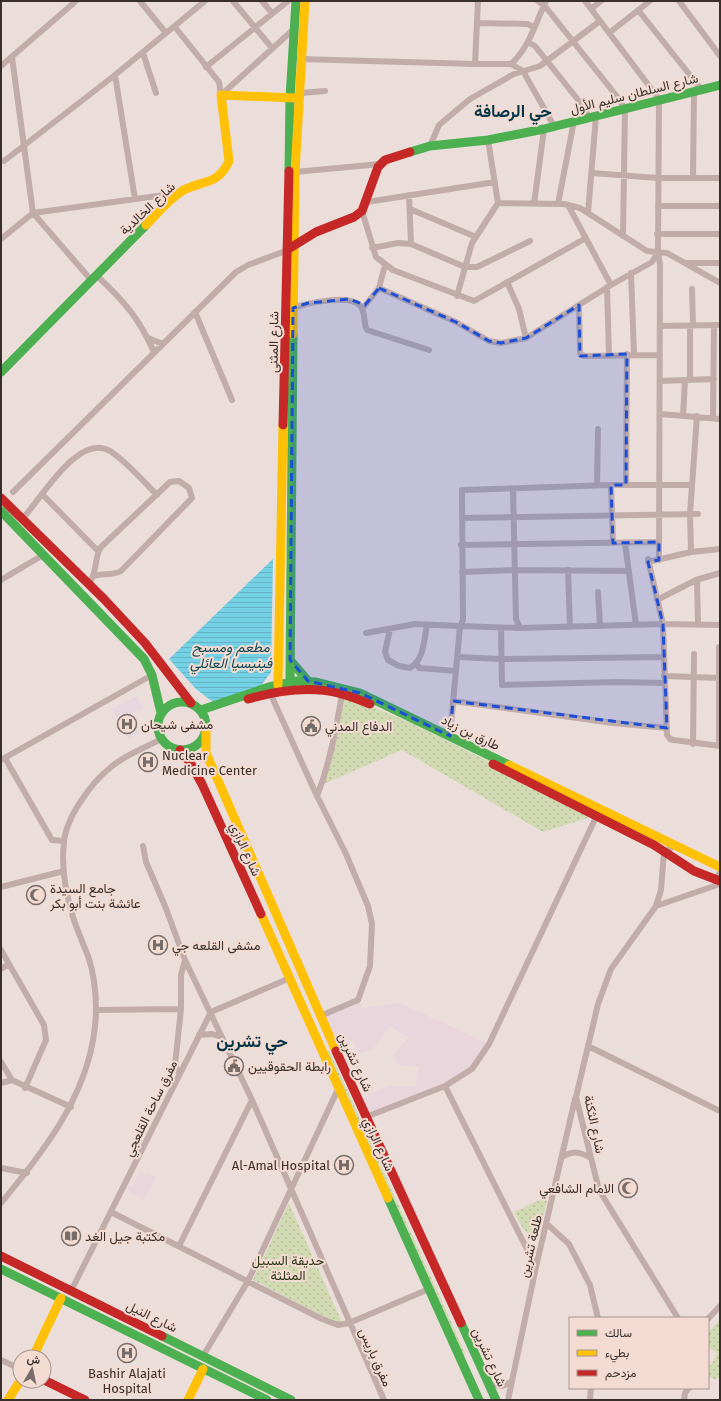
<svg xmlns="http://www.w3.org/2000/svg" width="721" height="1401" viewBox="0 0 721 1401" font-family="'Fira Sans',Vazirmatn,sans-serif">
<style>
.education{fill:#e8d6dc}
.medical{fill:#e6d7df}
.grass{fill:url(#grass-dots)}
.water{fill:url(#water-rules)}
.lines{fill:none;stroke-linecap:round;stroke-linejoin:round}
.street{stroke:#c1acaa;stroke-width:6}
.fast{stroke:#4caf50;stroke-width:9}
.slow{stroke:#ffc107;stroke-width:9}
.jam{stroke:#c62828;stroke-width:9}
.marked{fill:#1d4ed8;fill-opacity:0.2;stroke:#1d4ed8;stroke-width:3;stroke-dasharray:8 5;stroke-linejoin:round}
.labels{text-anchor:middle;stroke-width:4;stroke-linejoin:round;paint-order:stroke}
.street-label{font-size:13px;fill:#382f2c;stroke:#f3dbd2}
.poi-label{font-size:13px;fill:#382f2c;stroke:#f3dbd2;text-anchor:start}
.park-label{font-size:13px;fill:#293611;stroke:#f3dbd2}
.water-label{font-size:14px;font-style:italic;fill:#0e4956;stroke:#f3dbd2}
.district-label{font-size:17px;font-weight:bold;fill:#033549;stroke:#f3dbd2}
</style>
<defs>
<pattern id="grass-dots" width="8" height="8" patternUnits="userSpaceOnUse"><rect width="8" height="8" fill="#d1dab2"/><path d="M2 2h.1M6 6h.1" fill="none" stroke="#b4bb99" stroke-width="1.8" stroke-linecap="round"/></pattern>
<pattern id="water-rules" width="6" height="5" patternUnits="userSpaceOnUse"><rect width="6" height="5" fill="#74d0e4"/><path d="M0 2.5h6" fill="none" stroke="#65b3c4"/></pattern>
</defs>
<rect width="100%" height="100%" fill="#ebdeda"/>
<!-- education -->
<path class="education" d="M358 1000 362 1008 400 1003 489 1044 472 1069 445 1086 366 1117 359 1100 388 1086H415L419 1067 398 1065 394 1055 408 1037 390 1026 373 1049 359 1054 353 1041 333 1044 320 1016Z
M140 1171 146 1175 148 1172 156 1177 144 1200 125 1189 127 1185 132 1186Z"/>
<!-- medical -->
<path class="medical" d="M137 696 143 707 129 715 139 733 128 738 112 709Z"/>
<!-- grass -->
<path class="grass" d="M342 694 411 723 597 815 543 832 402 750 319 786Z
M329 1050 465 1353 463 1355 326 1052Z
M548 1196 538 1239C525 1236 520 1223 514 1212Z
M289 1203 344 1327 253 1280Z
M720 1319V1376L716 1380 708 1376V1370L717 1353 708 1347V1333Z"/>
<!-- water -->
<path class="water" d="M273 559 271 672 260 687 214 703 196 689 169 659Z"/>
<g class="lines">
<!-- street -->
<path class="street" d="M140 1 166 33
M233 1 272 48
M262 1 272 13
M538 1 544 5 619 99 625 109 623 236
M679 1 720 56
M591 9 601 1
M638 10 701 89
M477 23 528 24 533 27
M175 27 219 82 221 95
M609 33 650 1
M528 42 535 46 583 106 589 117
M143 53 156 93
M12 57 33 213 92 281
M299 59 475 64H511C529 48 536 22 546 1
M475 64 478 1
M511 64 523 71 554 126
M1 66 76 1
M206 67 288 1
M115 75 135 199
M301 93 325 91
M221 95 295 28
M488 140 498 203 564 204 580 208 647 251 667 253 720 283
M430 146 439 125 470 99 514 74 540 66 600 21
M4 161 115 75 205 1
M295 172 380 164
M592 173 658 178H720
M693 178 694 91
M409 195 411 244
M367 202 495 182
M534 204 544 129
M558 204 574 121
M568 205 611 285
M658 206H720
M410 209 476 237
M362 211 376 257 393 270 474 301 586 238
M588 213 596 116
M657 234H720
M1 239 33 213 179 193
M372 248 398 243 411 244 465 267H477L530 241
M658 252 660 265 659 560
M686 263H720
M631 273 634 354
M97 276C124 301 139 318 154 352
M507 282 519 309 526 338
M607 287 609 355
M379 288 456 322 489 341 501 343 526 338 611 285 652 262 658 252 659 99 585 1
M692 289 693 326
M457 296 472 243 498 203
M579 305 580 353 584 356 660 355
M293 308C307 303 352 293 361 307 366 314 363 323 367 330L429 350
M363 308 379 288 385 265
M195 312 232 400
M660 326 720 325
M690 326V380
M148 338 163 344
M660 381 714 379
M660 414 720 419
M683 416 685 380
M713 418 714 325
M597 485 598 429
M611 485 613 543
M626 485 627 354
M513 489 516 619 520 628 663 624 720 625
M13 492 236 272 248 265 288 250
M42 494 98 551
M462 518 698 514
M22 519C40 501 78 432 110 451 127 462 142 480 157 495
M625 543 636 625
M461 545 659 542
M691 552 690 514 697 416
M648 559 663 624 667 735 670 739 674 740 720 746
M648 562 691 552 720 549
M568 570 570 627
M462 572 515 570 629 571
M1 580 43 555
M697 580 698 624
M89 584C98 572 94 556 101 547L170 482 179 481 189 488 192 498 121 571C112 576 104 573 94 576
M598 592 600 626
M657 600 696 580 720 573
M501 628 502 685 617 682 665 683
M520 628 460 626 463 620 462 490 611 485H692
M390 629 385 652 388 660 399 666 410 668C424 660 424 640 427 625
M366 633 415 624 460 626 450 736
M457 657 501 659 664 657
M417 664 419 668 456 671
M664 676 720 678
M271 695 317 796
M453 701 613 723 667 728
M693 744 694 654
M719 746V647
M5 758 52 840 64 841
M1 760 152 675
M143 846 146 862 165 906 185 960 252 1100 384 1400
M674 846 664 852 661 890 656 906 611 969 598 1004 576 1097 599 1190 678 1318
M715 882 720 872
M1 887 64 871
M656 906 720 884
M1 950 44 1025 46 1040 25 1088
M1 969 9 964
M96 1010 181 1009
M320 1016 358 1000 370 966 372 924 368 906 346 854 317 796C330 763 336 729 342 694
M199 1035 212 1034 222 1037
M588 1046 720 1111
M1 1062 12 1080 71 1107
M179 1073 175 1065 181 1009V975L185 960
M1 1083 12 1080
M445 1086 536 1267
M366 1117 445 1086 472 1069 489 1044 597 815
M562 1157C574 1150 580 1152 591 1158
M1 1168 27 1173
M1 1203C47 1148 95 1086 96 1010 96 992 94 973 88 956 83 943 77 930 73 917 66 894 61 866 64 842 66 817 92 782 111 767 125 755 145 748 161 739
M111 1212 322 1319 338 1325 349 1323 429 1289
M547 1224 569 1244 590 1285 598 1318
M179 1246 252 1100
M71 1291 211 1012 290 978
M708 1319 720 1306
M203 1356 248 1281 339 1087
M1 1360 20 1369
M488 1385 503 1386 512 1381
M508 1400 536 1267 575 1099
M590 1400 591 1388
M684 1400 685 1393 689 1388"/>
<!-- fast -->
<path class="fast" d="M410 152 430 146 488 140 544 129 720 85
M289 171 290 98 296 1
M1 372 146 225
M1 511 144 659 152 675 161 713
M290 660 308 681
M290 683 293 334
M158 726a24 24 0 1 1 48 0a24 24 0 1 1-48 0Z
M201 710 269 687 297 681 316 682 360 693 509 765
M388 1198 479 1400
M1 1269 267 1400
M461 1323 496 1400
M162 1336 291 1400"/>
<!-- slow -->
<path class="slow" d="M146 225C157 214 168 200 182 191 201 180 218 186 229 161L221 95 295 98
M293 334 295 172 305 1
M278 685 283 425
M206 731V753L336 1051
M509 765 720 867
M261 914 388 1198
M33 1357 61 1298
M8 1400 20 1381
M188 1400 203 1369"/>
<!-- jam -->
<path class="jam" d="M290 248 316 232 354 217 362 211 378 167 385 160 410 152
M283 425 289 171
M1 498 104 599 145 643 191 703
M248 699C276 691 309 686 338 693 349 695 359 700 370 704
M180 750 191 764 202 784 261 914
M493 764 654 845 694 871 720 881
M336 1051 461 1323
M1 1256 162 1336
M44 1380 85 1400"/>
</g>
<!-- marked area -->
<path class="marked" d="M379 288 456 322 489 341 501 343 526 338 579 305 580 356 627 354 626 485H611L613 543 659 542V560L648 562 663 624 667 728 453 701 450 736 360 693 308 681 290 660 293 308 308 303 349 299 365 305Z"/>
<!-- icons -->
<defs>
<symbol id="hospital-ring" viewBox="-11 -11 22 22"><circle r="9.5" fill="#f3dbd2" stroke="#776c69" stroke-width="1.5"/><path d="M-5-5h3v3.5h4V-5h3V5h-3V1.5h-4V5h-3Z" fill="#776c69"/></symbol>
<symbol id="civic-ring" viewBox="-11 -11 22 22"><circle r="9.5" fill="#f3dbd2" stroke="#776c69" stroke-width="1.5"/><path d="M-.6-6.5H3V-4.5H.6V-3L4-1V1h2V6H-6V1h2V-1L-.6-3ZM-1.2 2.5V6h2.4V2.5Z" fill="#776c69"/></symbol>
<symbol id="mosque-ring" viewBox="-11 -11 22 22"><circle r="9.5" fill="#f3dbd2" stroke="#776c69" stroke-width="1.5"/><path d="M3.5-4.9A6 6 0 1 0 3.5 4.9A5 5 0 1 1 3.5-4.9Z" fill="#776c69"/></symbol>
<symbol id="library-ring" viewBox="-11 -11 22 22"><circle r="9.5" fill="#f3dbd2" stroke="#776c69" stroke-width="1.5"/><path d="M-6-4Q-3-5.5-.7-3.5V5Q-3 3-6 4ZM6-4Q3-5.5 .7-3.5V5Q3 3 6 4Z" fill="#776c69"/></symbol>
</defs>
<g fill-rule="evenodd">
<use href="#hospital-ring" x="116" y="713" width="22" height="22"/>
<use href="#civic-ring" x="300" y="715" width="22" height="22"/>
<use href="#hospital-ring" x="137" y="751" width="22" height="22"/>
<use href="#mosque-ring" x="25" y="884" width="22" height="22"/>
<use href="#hospital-ring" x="147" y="934" width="22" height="22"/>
<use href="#civic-ring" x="223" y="1055" width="22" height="22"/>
<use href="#hospital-ring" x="333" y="1154" width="22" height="22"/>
<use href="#mosque-ring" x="617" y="1177" width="22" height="22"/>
<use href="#library-ring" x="60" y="1225" width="22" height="22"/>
<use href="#hospital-ring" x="116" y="1342" width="22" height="22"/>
</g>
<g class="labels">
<!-- street labels -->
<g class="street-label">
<text transform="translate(634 93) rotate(-14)" y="5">شارع السلطان سليم الأول</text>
<text transform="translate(147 208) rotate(-43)" y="5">شارع الخالدية</text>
<text transform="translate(273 342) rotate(-89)" y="5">شارع المثنى</text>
<text transform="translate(471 732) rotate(26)" y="5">طارق بن زياد</text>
<text transform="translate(246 849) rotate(66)" y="5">شارع الرازي</text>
<text transform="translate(356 1062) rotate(65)" y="5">شارع تشرين</text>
<text transform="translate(150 1108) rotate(-64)" y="5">مفرق ساحة القلعجي</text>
<text transform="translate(595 1124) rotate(78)" y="5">شارع الثكنة</text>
<text transform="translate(379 1144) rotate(66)" y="5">شارع الرازي</text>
<text transform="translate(530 1246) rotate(-77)" y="5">طلعة تشرين</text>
<text transform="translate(152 1316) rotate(26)" y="5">شارع النيل</text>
<text transform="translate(376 1357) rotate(66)" y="5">مفرق باريس</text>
<text transform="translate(490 1357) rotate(65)" y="5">شارع تشرين</text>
</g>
<!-- poi labels -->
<g class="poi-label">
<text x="141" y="729">مشفى شيحان</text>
<text x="325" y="731">الدفاع المدني</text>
<text x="162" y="760">Nuclear<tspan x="162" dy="15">Medicine Center</tspan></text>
<text x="50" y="893">جامع السيدة<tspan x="50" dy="15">عائشة بنت أبو بكر</tspan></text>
<text x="172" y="950">مشفى القلعه جي</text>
<text x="248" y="1071">رابطة الحقوقيين</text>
<text x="330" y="1170" text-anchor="end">Al-Amal Hospital</text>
<text x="614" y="1193" text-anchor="end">الامام الشافعي</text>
<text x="85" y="1241">مكتبة جيل الغد</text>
<text x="127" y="1378" text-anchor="middle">Bashir Alajati<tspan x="127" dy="15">Hospital</tspan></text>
</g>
<!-- park labels -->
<g class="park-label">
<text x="288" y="1265">حديقة السبيل<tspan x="288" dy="15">المثلثة</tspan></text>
</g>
<!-- water labels -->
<g class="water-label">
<text x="231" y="652">مطعم ومسبح<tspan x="231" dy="16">فينيسيا العائلي</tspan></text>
</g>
<!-- district labels -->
<g class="district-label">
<text x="513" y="117">حي الرصافة</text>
<text x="252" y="1047">حي تشرين</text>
</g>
</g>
<!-- border -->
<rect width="721" height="1401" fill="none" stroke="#382f2c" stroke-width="4"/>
<!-- legend -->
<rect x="569" y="1317" width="140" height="72" fill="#f3dbd2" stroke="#a89690"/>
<rect x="577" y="1330" width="20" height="6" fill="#4caf50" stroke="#a89690"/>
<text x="605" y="1337" font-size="12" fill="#382f2c">سالك</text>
<rect x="577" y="1350" width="20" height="6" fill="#ffc107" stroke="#a89690"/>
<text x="605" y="1357" font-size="12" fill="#382f2c">بطيء</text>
<rect x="577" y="1370" width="20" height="6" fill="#c62828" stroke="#a89690"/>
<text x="605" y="1377" font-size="12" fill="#382f2c">مزدحم</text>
<!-- north arrow -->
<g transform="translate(32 1369) rotate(9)"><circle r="19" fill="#f3dbd2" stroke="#a89690"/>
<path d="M0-3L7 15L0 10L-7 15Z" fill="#776c69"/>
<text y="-6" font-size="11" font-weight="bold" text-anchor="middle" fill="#382f2c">ش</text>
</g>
</svg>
